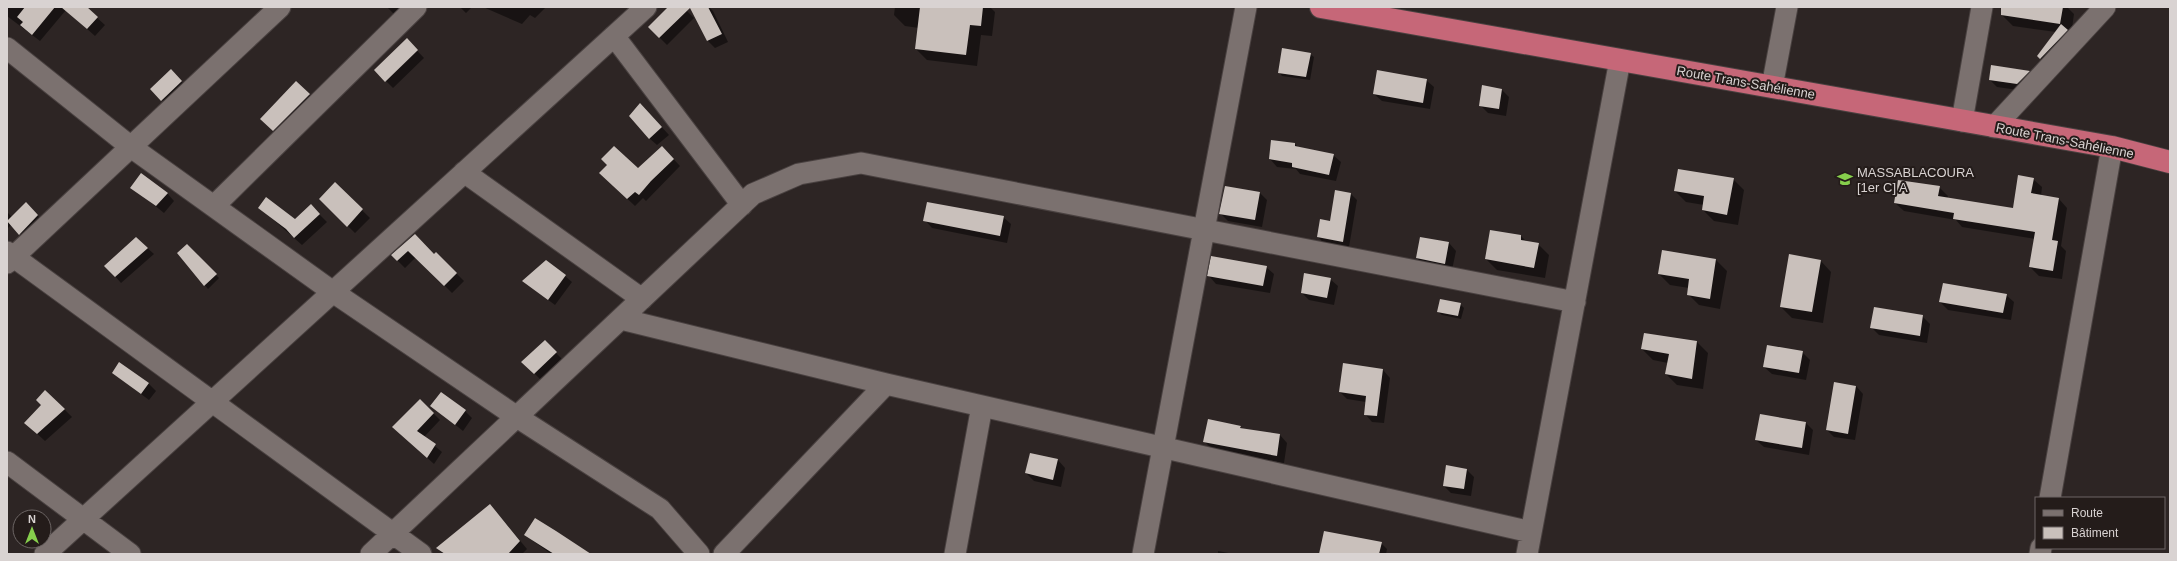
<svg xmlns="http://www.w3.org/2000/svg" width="2177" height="561" viewBox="0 0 2177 561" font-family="Arial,sans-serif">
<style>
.shadow{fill:#0007}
.building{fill:#c9c0bb}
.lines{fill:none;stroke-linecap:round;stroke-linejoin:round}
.street-casing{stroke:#494140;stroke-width:23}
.highway-casing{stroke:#494140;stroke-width:24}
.street{stroke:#7b716f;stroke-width:21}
.highway{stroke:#c66778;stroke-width:22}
.labels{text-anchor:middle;stroke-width:4;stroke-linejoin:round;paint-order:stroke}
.street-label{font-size:13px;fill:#d9d3d2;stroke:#241c1a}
.poi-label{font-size:13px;fill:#d9d3d2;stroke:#241c1a;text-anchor:start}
</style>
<rect width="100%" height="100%" fill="#2d2524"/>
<!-- shadow -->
<path class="shadow" d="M7 7H85L105 25 95 36 66 10 40 41 7 16Z
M387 7H405L394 14Z
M460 7H472L466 13Z
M483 7H546L535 18 530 15 522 24Z
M670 7H683L694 18 667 45 649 27Z
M698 7H709L713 11 728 42 715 48 708 41 692 10Z
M895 7H990L995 12 992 36 981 35 977 66 927 60 916 49 919 28 905 26 894 15Z
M2003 7H2067L2074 14 2071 35 2044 62 2038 56 2056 32 2013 26 2002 15Z
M407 40 424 58 393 88 375 70Z
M1310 54 1314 57 1310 80 1282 76 1279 72Z
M171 71 189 89 169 107 151 89Z
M2029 72 2036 79 2025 91 1997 87 1990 80Z
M1426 80 1434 87 1430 109 1382 101 1374 94Z
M296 82 317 102 281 137 269 126Z
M1502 90 1509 97 1506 116 1488 113 1480 105Z
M647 111 669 135 657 145 649 138Z
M1295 144 1298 147 1333 155 1341 162 1336 181 1300 174 1296 169 1277 167 1270 159Z
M662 147 680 166 646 201 643 198 635 206 600 173 638 170Z
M1733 179 1744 190 1738 225 1714 221 1703 210 1704 205 1686 202 1675 191Z
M2033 179 2042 187 2041 196 2059 199 2067 208 2061 246 2066 251 2062 279 2039 276 2030 267 2035 239 1962 227 1956 220 1904 211 1895 203 1939 187 1948 196 1947 199 2014 209Z
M335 184 370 218 355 233 320 199Z
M132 187 167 193 174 201 164 213Z
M1260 193 1267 200 1262 227 1228 221 1220 213Z
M1351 194 1357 200 1349 247 1324 243 1318 237Z
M26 204 45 223 27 241 11 225 7 229V212L12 217Z
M259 207 295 220 318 213 327 222 302 245Z
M1003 217 1011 224 1007 243 932 228 925 220Z
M415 235 434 255 436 253 464 281 452 293 416 257 405 268 392 255Z
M1521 236 1527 242 1538 244 1549 255 1545 278 1497 270 1486 259Z
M136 238 154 254 121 283 106 266Z
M1449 243 1456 251 1452 270 1424 266 1417 258Z
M187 246 219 278 208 289 178 253Z
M1663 251 1716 260 1727 271 1720 309 1699 305 1688 294 1689 288 1670 285 1659 274Z
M1820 260 1831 272 1823 323 1792 318 1781 307Z
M1266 267 1274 274 1270 293 1216 284 1209 276Z
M565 276 572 282 555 305 523 281Z
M1330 279 1338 286 1334 305 1309 300 1302 293Z
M2006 295 2014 302 2011 320 1948 310 1940 302Z
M1460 304 1464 308 1461 319 1442 315 1438 312Z
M1922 316 1930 324 1927 343 1879 335 1871 327Z
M1645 334 1697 342 1708 353 1703 389 1677 385 1666 374 1668 363 1653 360 1642 349Z
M544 341 563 360 542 381 523 362Z
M1802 352 1810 360 1806 380 1772 374 1764 367Z
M1383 370 1390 378 1384 423 1372 422 1365 414 1366 402 1347 399 1340 392Z
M113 373 148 383 156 391 149 400Z
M1856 386 1863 394 1855 440 1834 437 1827 430Z
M420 400 440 420 424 437 442 452 434 464 400 433Z
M42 405 64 409 72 417 45 441 33 430Z
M432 406 465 411 472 418 463 431Z
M1760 415 1806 423 1813 430 1809 455 1764 447 1756 440Z
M1240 427 1243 429 1280 435 1287 443 1284 463 1212 449 1205 442Z
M1058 460 1065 468 1061 487 1034 481 1026 473Z
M1467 470 1474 477 1471 496 1451 493 1444 486Z
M497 513 527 549 522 554H443L437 548Z
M525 535 588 554H551Z
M1381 543 1387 549 1386 554H1320Z
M1218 551 1234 554H1218Z"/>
<!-- building -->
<path class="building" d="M25 7H55L32 35 20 25 23 22 17 17Z
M61 7H87L98 17 87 29Z
M668 7H708L722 34 707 41 690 8 659 38 648 27Z
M920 7H983L981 26 970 25 966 55 915 49Z
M2001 7H2063L2060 24 2001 15Z
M2061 24 2068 30 2040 59 2037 56Z
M407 38 418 50 385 82 374 70Z
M1282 48 1311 53 1306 77 1278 73Z
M1991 65 2030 71 2017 84 1989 80Z
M171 69 182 81 161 101 150 89Z
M1377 70 1427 79 1423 103 1373 94Z
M296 81 310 94 273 131 260 119Z
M1482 85 1502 89 1499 109 1479 106Z
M640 103 662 127 649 139 629 116Z
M1271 140 1295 143V146L1334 154 1329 175 1292 167V163L1269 159Z
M614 146 638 168 662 146 674 159 651 181 639 195 635 192 627 199 599 173 607 165 601 159Z
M1678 169 1734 178 1727 215 1702 210 1704 196 1674 191Z
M141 173 168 193 156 206 130 188Z
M2018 175 2034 178 2031 193 2059 198 2052 240 2058 241 2053 271 2029 267 2035 232 1953 219 1954 213 1894 203 1898 180 1940 186 1938 196 2013 208Z
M335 182 363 209 347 227 319 199Z
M1225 186 1260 192 1255 220 1219 214Z
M1335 190 1351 193 1343 242 1317 237 1320 219 1330 221Z
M266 197 295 219 311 204 320 214 294 238 286 229 258 208Z
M26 202 38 215 19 235 7 221Z
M927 202 1004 216 1000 236 923 221Z
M1490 230 1521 235V240L1539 243 1534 268 1485 259Z
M415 234 434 254 436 252 457 273 444 286 408 251 397 261 391 255Z
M136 237 148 248 115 277 104 266Z
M1420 237 1449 242 1445 264 1416 258Z
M187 244 217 274 204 286 177 253Z
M1662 250 1716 259 1710 299 1687 295 1689 279 1658 274Z
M1789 254 1821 260 1812 312 1780 307Z
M1211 256 1267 266 1263 286 1207 276Z
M546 260 566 275 548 300 522 281Z
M1304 273 1331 278 1327 298 1301 293Z
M1943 283 2007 294 2003 313 1939 302Z
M1440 299 1461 303 1458 316 1437 312Z
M1874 307 1923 315 1920 336 1870 328Z
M1644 333 1697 341 1692 379 1665 374 1669 354 1641 349Z
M545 340 557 352 534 374 521 362Z
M1767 345 1803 351 1799 373 1763 367Z
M119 362 149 383 141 394 112 373Z
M1343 363 1383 369 1377 416 1364 415 1366 396 1339 392Z
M1834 382 1856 386 1848 434 1826 430Z
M45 390 65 409 37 434 24 423 41 405 36 400Z
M441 392 466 410 455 425 430 406Z
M420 399 434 413 417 431 436 444 427 458 392 427Z
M1760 414 1806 422 1802 448 1755 440Z
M1208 419 1241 426 1240 428 1280 434 1277 456 1203 442Z
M1030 453 1058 459 1053 480 1025 473Z
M1446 465 1467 469 1464 489 1443 486Z
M490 504 520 541 508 554H445L436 548Z
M535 518 556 531 591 554H554L524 535Z
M1324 531 1382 542 1379 554H1319Z"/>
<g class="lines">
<defs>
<path id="street" d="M614 36 742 205
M7 48 131 147 333 292 517 417 660 509 699 554
M1772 87 1787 7
M1962 121 1982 7
M1994 127 2105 7
M464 172 642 299
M214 206 416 7
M7 252 421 554
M7 263 280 7
M621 319 886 384 1531 532
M7 462 130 554
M2050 498 2112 147
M45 554 646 7
M371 554 753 194 799 174 861 163 1575 302
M724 554 886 384
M955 554 982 406
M1143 554 1246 7
M1527 554 1620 60
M2040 554 2041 548"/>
<path id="highway" d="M1321 7 2112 147 2170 162"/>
</defs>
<!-- street casing -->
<use href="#street" class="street-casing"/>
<!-- highway casing -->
<use href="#highway" class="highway-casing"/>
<!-- street -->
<use href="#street" class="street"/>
<!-- highway -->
<use href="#highway" class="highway"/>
</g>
<!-- icons -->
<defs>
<symbol id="school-bare" viewBox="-9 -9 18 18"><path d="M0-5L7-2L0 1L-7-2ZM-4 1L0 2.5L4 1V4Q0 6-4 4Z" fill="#86cf4c" stroke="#241c1a" stroke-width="2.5" paint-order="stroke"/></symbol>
</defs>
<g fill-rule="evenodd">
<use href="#school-bare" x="1834" y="168" width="22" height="22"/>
</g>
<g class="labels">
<!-- street labels -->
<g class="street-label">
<text transform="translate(1746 82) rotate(10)" y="5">Route Trans-Sahélienne</text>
<text transform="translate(2065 140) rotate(11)" y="5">Route Trans-Sahélienne</text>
</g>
<!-- poi labels -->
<g class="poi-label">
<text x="1857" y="177">MASSABLACOURA<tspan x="1857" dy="15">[1er C] A</tspan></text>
</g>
</g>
<!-- border -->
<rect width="2177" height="561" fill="none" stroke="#d9d3d2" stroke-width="16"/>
<!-- legend -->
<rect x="2035" y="497" width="130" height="52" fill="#241c1a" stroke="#6c6564"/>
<rect x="2043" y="510" width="20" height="6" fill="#7b716f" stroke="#6c6564"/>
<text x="2071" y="517" font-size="12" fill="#d9d3d2">Route</text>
<rect x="2043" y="527" width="20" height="12" fill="#c9c0bb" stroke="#6c6564"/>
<text x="2071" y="537" font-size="12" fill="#d9d3d2">Bâtiment</text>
<!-- north arrow -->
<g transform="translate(32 529)"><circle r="19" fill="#241c1a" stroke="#6c6564"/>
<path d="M0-3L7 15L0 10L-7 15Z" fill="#86cf4c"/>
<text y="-6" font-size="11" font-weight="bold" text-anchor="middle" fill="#d9d3d2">N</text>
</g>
</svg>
